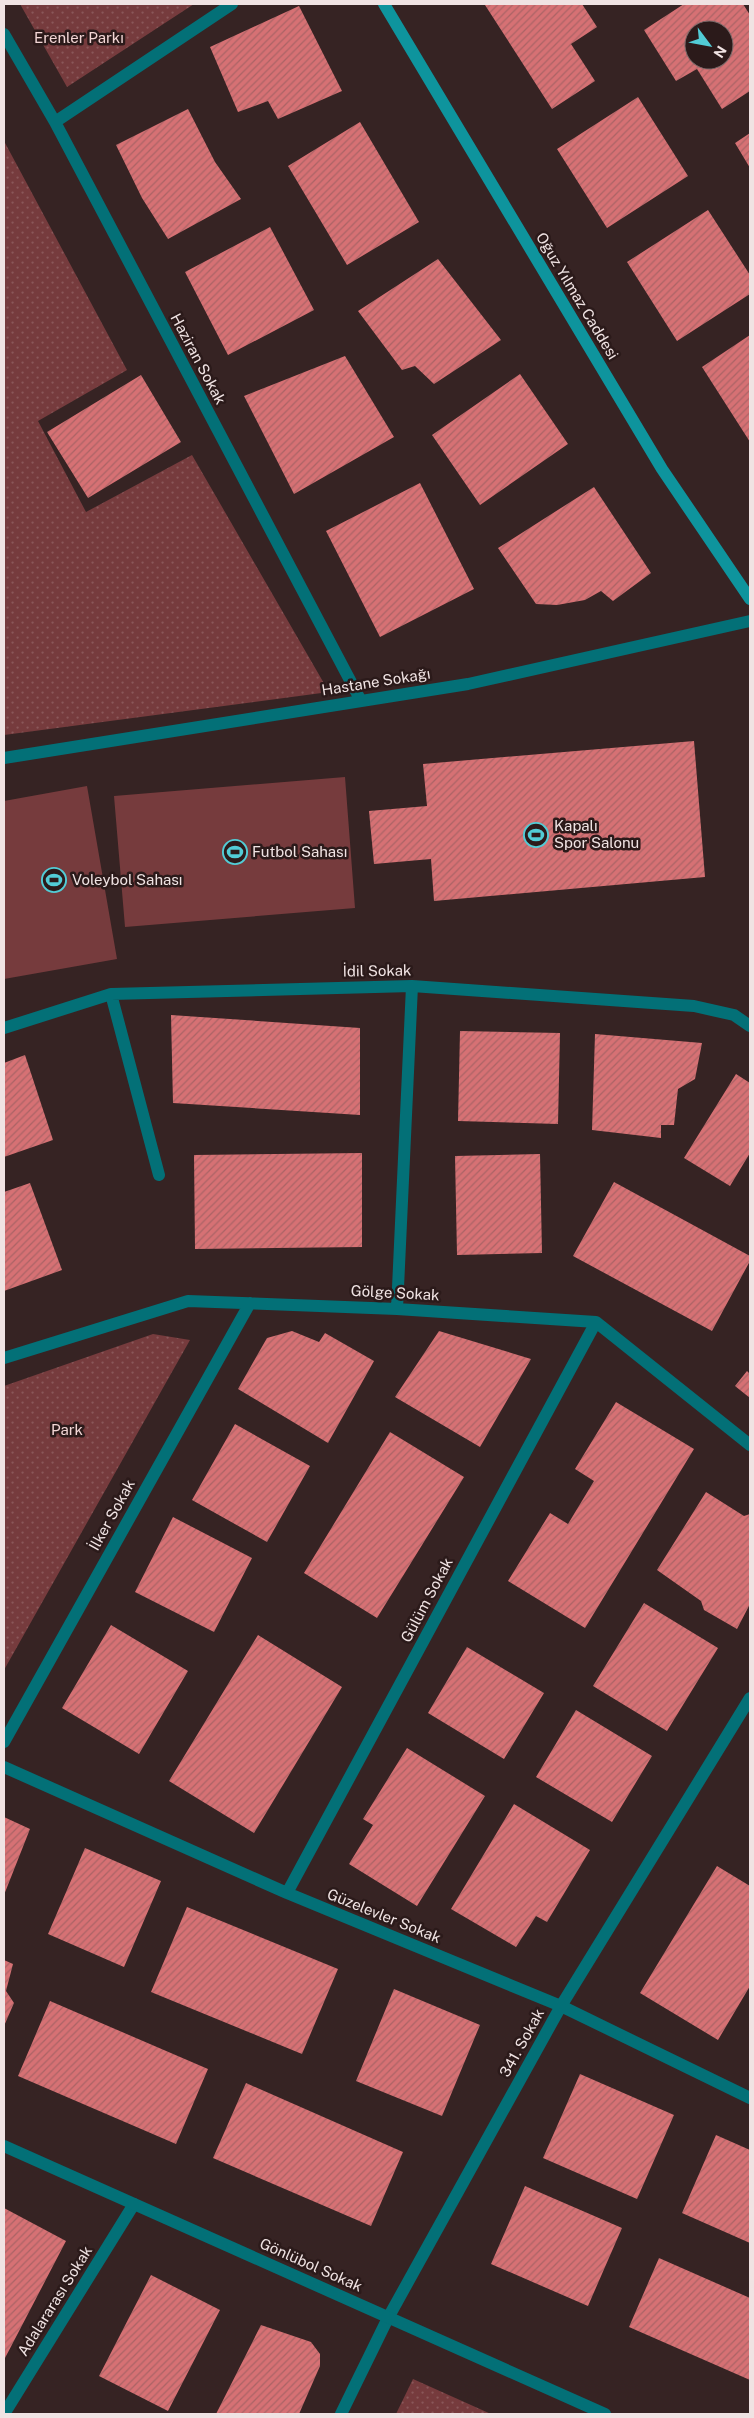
<svg xmlns="http://www.w3.org/2000/svg" width="754" height="2418" viewBox="0 0 754 2418" font-family="'Public Sans',sans-serif">
<style>
.grass{fill:url(#grass-dots)}
.garden{fill:#763b3d}
.building{fill:url(#building-hatch);fill-rule:evenodd}
.lines{fill:none;stroke-linecap:round;stroke-linejoin:round}
.minor{stroke:#037077;stroke-width:12}
.tertiary{stroke:#037077;stroke-width:12}
.secondary{stroke:#0e949d;stroke-width:12}
.labels{text-anchor:middle;stroke-width:5;stroke-linejoin:round;paint-order:stroke}
.park-label{font-size:15px;fill:#f2d6d5;stroke:#2b1a1a}
.street-label{font-size:15px;fill:#f0e3e3;stroke:#2b1a1a}
.poi-label{font-size:15px;fill:#f0e3e3;stroke:#2b1a1a;text-anchor:start}
</style>
<defs>
<pattern id="grass-dots" width="8" height="8" patternUnits="userSpaceOnUse" patternTransform="scale(1.25)"><rect width="8" height="8" fill="#763b3d"/><path d="M2 2h.1M6 6h.1" fill="none" stroke="#8a5759" stroke-width="1.8" stroke-linecap="round"/></pattern>
<pattern id="building-hatch" width="6" height="6" patternUnits="userSpaceOnUse" patternTransform="scale(1.25)"><rect width="6" height="6" fill="#d67174"/><path d="M-1 1l2-2M0 6l6-6M5 7l2-2" fill="none" stroke="#ab6466"/></pattern>
</defs>
<rect width="100%" height="100%" fill="#362323"/>
<!-- grass -->
<path class="grass" d="M20 4H194L67 87Z
M4 141 127 370 38 421 86 512 192 455 329 692 4 735Z
M153 1334 190 1340 4 1670V1386Z
M413 2379 491 2414H396Z"/>
<!-- garden -->
<path class="garden" d="M345 777 355 908 125 927 114 796Z
M87 786 117 959 4 979V801Z"/>
<!-- building -->
<path class="building" d="M487 4H582L597 27 571 44 595 81 552 109 485 5Z
M684 4H743L750 15V91L722 109 697 69 676 81 644 30ZM694 30H724V60H694Z
M299 6 342 91 278 119 268 101 238 112 210 47Z
M638 97 688 176 607 228 557 149Z
M188 109 215 162 241 199 168 239 142 198 116 145Z
M360 122 419 222 347 265 288 166Z
M750 133V168L735 143Z
M708 210 750 275V294L677 341 627 262Z
M270 227 314 310 228 355 185 272Z
M438 259 501 340 434 384 415 366 402 370 358 311Z
M750 335V442L702 367Z
M345 356 394 437 294 494 244 396Z
M520 374 568 444 480 505 432 435Z
M141 375 181 442 88 498 47 432Z
M420 483 474 589 380 637 326 531Z
M594 487 651 573 613 601 601 591 585 600 557 605 536 604 498 548Z
M694 741 705 877 434 901 431 859 374 864 369 811 427 806 423 764Z
M171 1015 360 1028V1115L173 1103Z
M460 1031 560 1033 558 1124 458 1121Z
M595 1034 702 1043 695 1079 678 1089 674 1125H661V1138L592 1130Z
M25 1055 53 1140 4 1157V1063Z
M736 1074 750 1083V1153L730 1186 684 1158Z
M362 1153V1247L195 1249 194 1155Z
M540 1154 542 1253 457 1255 455 1156Z
M614 1182 750 1256V1261L712 1331 573 1256Z
M30 1183 62 1270 4 1291V1192Z
M292 1331 319 1342 325 1333 374 1361 328 1443 238 1389 267 1338Z
M439 1331 531 1359 480 1447 395 1397Z
M747 1371 750 1374V1398L735 1386Z
M616 1402 694 1449 585 1628 508 1581 550 1513 568 1524 594 1481 575 1469Z
M235 1424 310 1466 267 1542 192 1500Z
M390 1432 464 1477 377 1618 304 1573Z
M706 1492 744 1516 750 1514V1604L737 1629 704 1610 701 1601 657 1570Z
M173 1517 252 1558 214 1632 135 1592Z
M644 1603 718 1648 667 1731 593 1686Z
M111 1625 188 1671 139 1754 62 1708Z
M258 1635 342 1687 254 1833 169 1781Z
M467 1647 544 1693 504 1759 428 1713Z
M576 1710 652 1756 612 1822 536 1777Z
M407 1748 485 1796 417 1906 349 1864 373 1825 363 1819Z
M514 1804 590 1850 547 1922 536 1916 516 1947 451 1909Z
M4 1817 30 1829 4 1895Z
M85 1848 161 1881 124 1967 48 1934Z
M717 1866 750 1886V1986L718 2040 640 1993Z
M187 1907 338 1969 302 2054 151 1992Z
M4 1960 13 1964 6 1991 14 2003 4 2026Z
M394 1989 480 2025 442 2116 356 2081Z
M50 2001 208 2069 176 2144 18 2076Z
M580 2074 674 2115 637 2199 543 2158Z
M246 2083 403 2152 371 2226 213 2158Z
M716 2135 750 2150V2243L682 2213Z
M525 2186 622 2228 588 2306 491 2264Z
M4 2208 66 2241 4 2360Z
M659 2258 750 2298V2380L629 2327Z
M151 2275 220 2310 168 2411 99 2376Z
M261 2325 311 2342 320 2354V2366L299 2414H216Z"/>
<g class="lines">
<!-- minor -->
<path class="minor" d="M4 34 55 122 361 701
M55 122 232 4
M4 758 468 684 750 621
M111 994 159 1175
M4 1028 111 994 412 986 694 1006 734 1015 750 1026
M397 1309 412 986
M4 1358 188 1301 397 1309 596 1322 750 1445
M4 1742 250 1303
M4 1767 287 1893 561 2006 750 2098
M287 1893 596 1322
M4 2414 134 2204
M341 2414 388 2318 561 2006 750 1698"/>
<!-- tertiary -->
<path class="tertiary" d="M4 2146 605 2414"/>
<!-- secondary -->
<path class="secondary" d="M384 4 662 469 750 599"/>
</g>
<!-- icons -->
<defs>
<symbol id="stadium-ring" viewBox="-11 -11 22 22"><circle r="9.5" fill="#2b1a1a" stroke="#52ccd6" stroke-width="1.5"/><path d="M0-5a6.5 5 0 1 0 0 10a6.5 5 0 1 0 0-10ZM-3.5-1.8h7v3.6h-7Z" fill="#52ccd6"/></symbol>
</defs>
<g fill-rule="evenodd">
<use href="#stadium-ring" x="522" y="821" width="28" height="28"/>
<use href="#stadium-ring" x="221" y="838" width="28" height="28"/>
<use href="#stadium-ring" x="40" y="866" width="28" height="28"/>
</g>
<g class="labels">
<!-- park labels -->
<g class="park-label">
<text x="79" y="43">Erenler Parkı</text>
<text x="67" y="1435">Park</text>
</g>
<!-- street labels -->
<g class="street-label">
<text transform="translate(577 296) rotate(59)" y="5">Oğuz Yılmaz Caddesi</text>
<text transform="translate(198 359) rotate(62)" y="5">Haziran Sokak</text>
<text transform="translate(376 682) rotate(-9)" y="5">Hastane Sokağı</text>
<text transform="translate(377 971) rotate(-1)" y="5">İdil Sokak</text>
<text transform="translate(395 1293) rotate(3)" y="5">Gölge Sokak</text>
<text transform="translate(112 1515) rotate(-61)" y="5">İlker Sokak</text>
<text transform="translate(427 1600) rotate(-62)" y="5">Gülüm Sokak</text>
<text transform="translate(384 1916) rotate(22)" y="5">Güzelevler Sokak</text>
<text transform="translate(522 2043) rotate(-61)" y="5">341. Sokak</text>
<text transform="translate(311 2265) rotate(24)" y="5">Gönlübol Sokak</text>
<text transform="translate(55 2301) rotate(-58)" y="5">Adalararası Sokak</text>
</g>
<!-- poi labels -->
<g class="poi-label">
<text x="554" y="831">Kapalı<tspan x="554" dy="17">Spor Salonu</tspan></text>
<text x="252" y="857">Futbol Sahası</text>
<text x="72" y="885">Voleybol Sahası</text>
</g>
</g>
<!-- border -->
<rect width="754" height="2418" fill="none" stroke="#f0e3e3" stroke-width="10"/>
<!-- north arrow -->
<g transform="translate(709 45) rotate(122)"><circle r="24" fill="#2b1a1a" stroke="#7a6a6a"/>
<path d="M0-4L9 19L0 12L-9 19Z" fill="#52ccd6"/>
<text y="-8" font-size="14" font-weight="bold" text-anchor="middle" fill="#f0e3e3">N</text>
</g>
</svg>
